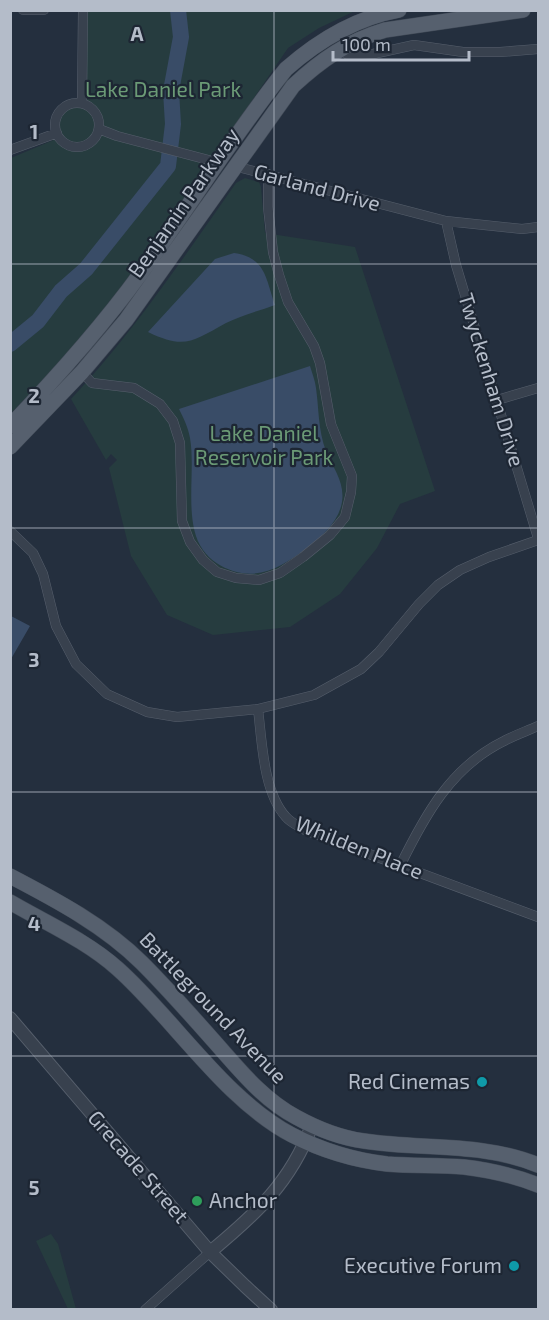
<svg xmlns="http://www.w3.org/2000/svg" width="549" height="1320" viewBox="0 0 549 1320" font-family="'Exo 2',sans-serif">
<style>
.green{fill:#263c3f}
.water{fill:#394c67}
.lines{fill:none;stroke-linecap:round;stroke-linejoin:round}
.river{stroke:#394c67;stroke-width:16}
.minor-casing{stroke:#565f6c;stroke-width:10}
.tertiary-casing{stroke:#565f6c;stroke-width:14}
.primary-casing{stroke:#414a57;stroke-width:16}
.minor{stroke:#38414e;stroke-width:9}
.tertiary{stroke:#38414e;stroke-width:12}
.primary{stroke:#56606e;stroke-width:15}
.grid{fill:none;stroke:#b4bcc9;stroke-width:1.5;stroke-opacity:0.55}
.culture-dot{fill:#0f9aa8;stroke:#1d2633;stroke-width:2}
.leisure-dot{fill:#2e9e5b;stroke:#1d2633;stroke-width:2}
.labels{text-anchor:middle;stroke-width:4.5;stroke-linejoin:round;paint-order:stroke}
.park-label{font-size:21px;fill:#6b9a76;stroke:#1d2633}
.street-label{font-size:21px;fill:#b4bcc9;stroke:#1d2633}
.poi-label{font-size:21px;fill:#b4bcc9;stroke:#1d2633;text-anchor:end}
.grid-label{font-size:20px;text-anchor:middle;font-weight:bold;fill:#b4bcc9;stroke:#1d2633;stroke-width:4.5;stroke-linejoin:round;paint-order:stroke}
</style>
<rect width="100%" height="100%" fill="#242f3e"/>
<!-- green -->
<path class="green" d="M88 11H355L319 28 288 48 154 244 87 337 11 413V158L56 139C59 119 59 106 83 106L85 20Z
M245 178 259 182 261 187 265 233 355 247 435 491 400 504 377 548 340 594 290 627 213 635 167 615 131 556 109 468 117 460 111 454 106 460 71 399C133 333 184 257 236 183Z
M51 1234 58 1244 76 1309H68L36 1241Z"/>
<!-- water -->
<path class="water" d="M234 253C266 257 266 280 275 305 259 311 242 315 226 323 193 341 185 350 148 332L215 259Z
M310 366C312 373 315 380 316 388 319 409 318 430 326 451 333 468 345 482 342 502 339 521 322 537 307 548 284 565 262 580 233 571 221 567 210 560 203 550 183 522 196 472 190 438 188 427 184 419 179 409Z
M11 616 30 626 11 659H10Z"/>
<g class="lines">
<!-- river -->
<path class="river" d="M10 344 38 321 61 291 86 269 168 166 173 124 171 91 181 37 178 10"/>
<defs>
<path id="minor" d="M23 10H44
M340 48 348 55 373 54 414 45 463 52H500L538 49
M55 125a22 22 0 1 1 44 0a22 22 0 1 1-44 0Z
M82 103 83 10
M99 129 117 136 220 163
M10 150 57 133
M234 166 446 221 522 229 538 227
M446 221 456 265 538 538
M82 372 92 383 134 388 160 404 173 421 180 443 182 521 190 542 203 560 217 572 236 578 259 580 280 573 303 557 330 535 345 517 351 492 352 476 331 424 320 363 314 346 288 302 279 275 273 252 268 207V174
M497 400 538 388
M10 531 33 553 43 574 56 626 76 664 107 694 147 712 177 717 258 709 314 695 361 669 379 652 419 604 438 585 460 570 489 557 538 540
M258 709C262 741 263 792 286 817 291 823 299 826 305 830L538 917
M400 866C425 815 451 767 504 741 515 735 527 731 538 726
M145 1310 210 1252"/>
<path id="tertiary" d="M10 1018 210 1252 245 1286 271 1310
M210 1252C256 1214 291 1182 312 1125"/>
<path id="primary" d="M10 426C57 377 101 328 141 273 190 206 234 134 286 69 319 40 355 18 399 10
M10 447 82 372 126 320 293 86C321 60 348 41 385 30L523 10
M10 876C56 900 105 926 142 963 167 988 190 1014 213 1040 238 1068 262 1099 296 1117 316 1128 341 1138 364 1141 421 1150 483 1142 538 1165
M10 902C46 923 87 941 118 969 174 1019 225 1100 292 1135 321 1150 353 1160 387 1164 412 1166 438 1165 464 1167 489 1170 515 1176 538 1185"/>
</defs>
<!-- minor casing -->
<use href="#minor" class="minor-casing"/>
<!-- tertiary casing -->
<use href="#tertiary" class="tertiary-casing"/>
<!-- primary casing -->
<use href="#primary" class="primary-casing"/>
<!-- minor -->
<use href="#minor" class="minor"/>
<!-- tertiary -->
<use href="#tertiary" class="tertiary"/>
<!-- primary -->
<use href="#primary" class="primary"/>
</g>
<!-- grid -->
<path class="grid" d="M274 10V1310M10 264H538M10 528H538M10 792H538M10 1056H538"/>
<!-- markers -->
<g class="culture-dot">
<circle cx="482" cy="1082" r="6"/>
<circle cx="514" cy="1266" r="6"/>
</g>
<circle class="leisure-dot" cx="197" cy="1201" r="6"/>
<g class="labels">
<!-- park labels -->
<g class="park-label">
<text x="163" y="97">Lake Daniel Park</text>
<text x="264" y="441">Lake Daniel<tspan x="264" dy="24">Reservoir Park</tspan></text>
</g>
<!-- street labels -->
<g class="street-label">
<text transform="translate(317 188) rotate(15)" y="7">Garland Drive</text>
<text transform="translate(184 203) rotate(-55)" y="7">Benjamin Parkway</text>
<text transform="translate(491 380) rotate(73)" y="7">Twyckenham Drive</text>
<text transform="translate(359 848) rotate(22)" y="7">Whilden Place</text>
<text transform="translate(213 1008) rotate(46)" y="7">Battleground Avenue</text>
<text transform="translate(138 1167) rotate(49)" y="7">Grecade Street</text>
</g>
<!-- poi labels -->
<g class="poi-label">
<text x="470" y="1089">Red Cinemas</text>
<text x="209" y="1208" text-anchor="start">Anchor</text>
<text x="502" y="1273">Executive Forum</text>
</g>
</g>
<g class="grid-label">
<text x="137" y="41">A</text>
<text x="34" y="139">1</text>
<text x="34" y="403">2</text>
<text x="34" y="667">3</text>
<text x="34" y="931">4</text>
<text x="34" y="1195">5</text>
</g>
<!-- border -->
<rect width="549" height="1320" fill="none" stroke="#b4bcc9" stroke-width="24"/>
<!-- scale -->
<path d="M333 51v9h136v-9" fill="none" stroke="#b4bcc9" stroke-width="3"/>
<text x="342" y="51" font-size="18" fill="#b4bcc9" stroke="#1d2633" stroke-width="4.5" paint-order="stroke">100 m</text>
</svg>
